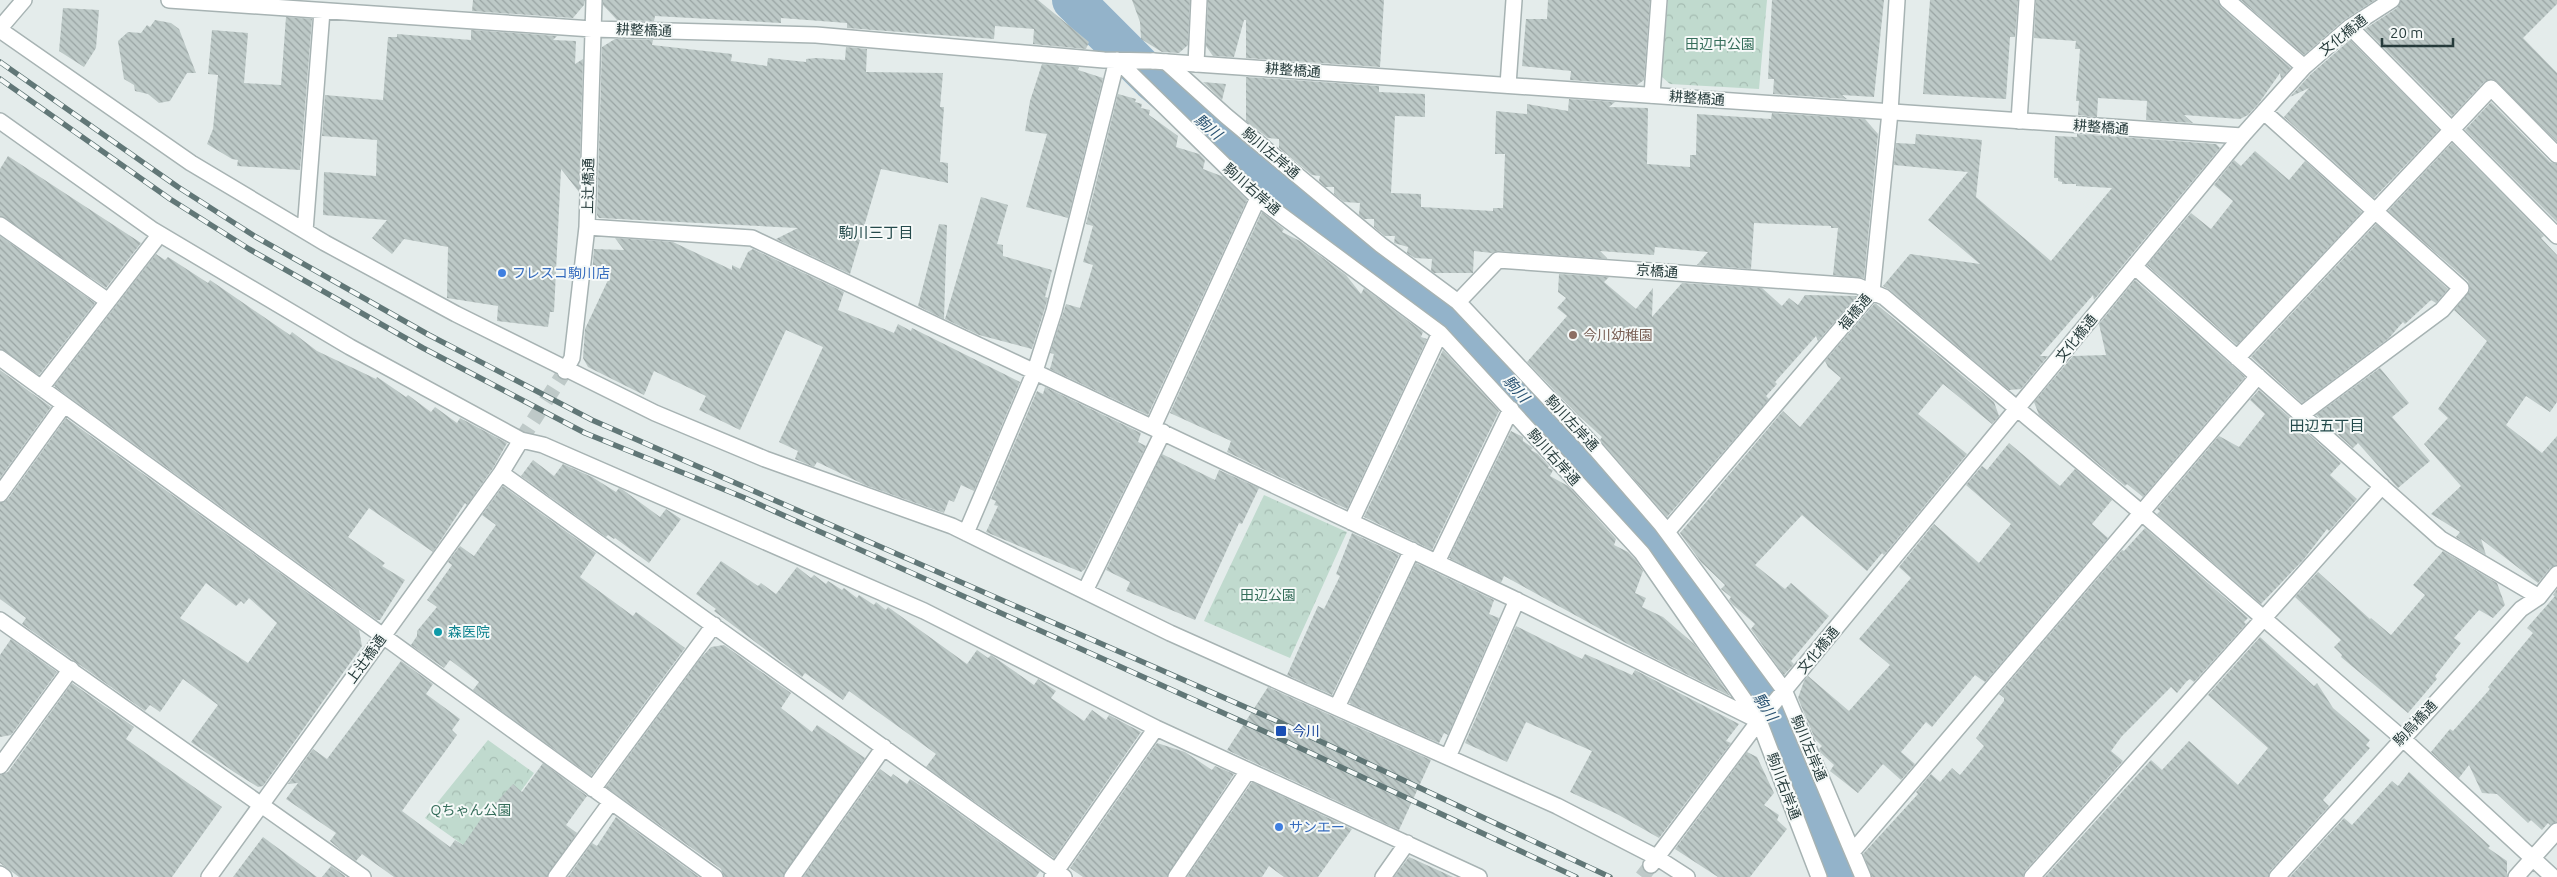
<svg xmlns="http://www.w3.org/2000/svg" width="2557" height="877" viewBox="0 0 2557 877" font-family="Ubuntu,'Noto Sans JP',sans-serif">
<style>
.forest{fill:url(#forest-crowns)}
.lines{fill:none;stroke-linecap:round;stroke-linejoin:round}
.river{stroke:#93b3ca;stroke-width:42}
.building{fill:url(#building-back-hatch);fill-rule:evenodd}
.minor-tunnel{stroke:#bec9c8;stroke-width:15;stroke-dasharray:15 8;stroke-linecap:butt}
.minor-casing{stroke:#a7b3b3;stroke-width:18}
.tertiary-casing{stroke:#a7b3b3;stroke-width:18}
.minor{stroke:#fff;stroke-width:15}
.tertiary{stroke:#fff;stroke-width:15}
.rail-casing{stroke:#617777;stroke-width:5.5}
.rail{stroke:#f5f9f8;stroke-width:4;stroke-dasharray:11;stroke-linecap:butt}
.shop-dot{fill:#3f7fe0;stroke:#f5f9f8;stroke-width:2}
.education-dot{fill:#8d6e63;stroke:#f5f9f8;stroke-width:2}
.culture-dot{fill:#0f9aa8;stroke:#f5f9f8;stroke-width:2}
.transit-dot{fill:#1a4fb4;stroke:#f5f9f8;stroke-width:2}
.labels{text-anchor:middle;stroke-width:4;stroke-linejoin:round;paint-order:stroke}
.street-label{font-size:14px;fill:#263b3b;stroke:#f5f9f8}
.park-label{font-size:14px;fill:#356d5a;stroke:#f5f9f8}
.shop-label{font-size:14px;fill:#366cbe;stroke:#f5f9f8;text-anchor:start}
.education-label{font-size:14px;fill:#785e54;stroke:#f5f9f8;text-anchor:start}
.culture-label{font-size:14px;fill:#0d838f;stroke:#f5f9f8;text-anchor:start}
.transit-label{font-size:14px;fill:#164399;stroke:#f5f9f8;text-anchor:start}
.water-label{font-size:15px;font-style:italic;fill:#275070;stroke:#f5f9f8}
.neighbourhood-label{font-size:15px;fill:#244a4b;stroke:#f5f9f8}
</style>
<defs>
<pattern id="forest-crowns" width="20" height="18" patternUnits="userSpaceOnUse" patternTransform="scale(1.25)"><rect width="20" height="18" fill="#c0dace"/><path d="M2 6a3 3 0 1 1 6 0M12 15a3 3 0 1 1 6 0" fill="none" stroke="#a5bcb2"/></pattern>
<pattern id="building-back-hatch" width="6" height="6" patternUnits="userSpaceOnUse" patternTransform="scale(1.25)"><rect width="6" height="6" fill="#bdc9c7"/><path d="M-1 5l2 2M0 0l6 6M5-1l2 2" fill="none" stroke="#99a4a3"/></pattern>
</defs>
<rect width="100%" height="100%" fill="#e4eceb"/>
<!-- forest -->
<path class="forest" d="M1668 0H1767L1759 89 1670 84 1662 77Z
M1264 495 1347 532 1290 658 1204 621Z
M488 740 534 773 476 854 425 818Z"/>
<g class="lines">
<!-- river -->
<path class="river" d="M1073 0 1152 79 1358 256 1450 317 1651 538 1754 687 1782 731 1809 792 1837 877"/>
</g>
<!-- building -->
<path class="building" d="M473 0H585L584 5 573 18 472 11Z
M603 0H1038L1089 42 1086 49 1033 44 1034 29 995 26 994 39 847 28V23L781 18V23L655 16 654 21 617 20 603 5Z
M1132 0H1190L1188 45 1179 53 1162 52 1141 39 1140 22Z
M1208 0H1384L1380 67 1246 58V20H1244L1234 57 1213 56 1206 46Z
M1548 0H1650L1644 80 1637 85 1570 80 1571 71 1522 66 1526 19H1547Z
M1772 0H1884L1874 97 1842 95 1847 99 1773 94 1774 79H1768Z
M1930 0H2018L2015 37H2010L2006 99 1923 94Z
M2036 0H2218L2221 7 2291 68 2281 79 2280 73 2259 103 2248 115 2240 119 2184 115 2193 123 2146 120 2147 101 2098 98 2097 117 2078 115 2079 101H2076L2080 49H2075L2076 41 2034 38Z
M2241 0H2375L2344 20 2304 55Z
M2401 0H2557V4L2523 38 2557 73V142L2493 79 2484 82 2452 116 2365 29 2397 8Z
M63 8 99 10 96 48 84 67 59 51Z
M286 17 312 19 300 170 237 166 238 160 232 159 207 144 213 129 218 75 208 74 212 30 248 33 244 83 281 85Z
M155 20 171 23 179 29 196 73H187L170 101 159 103 148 94 135 91 134 85 124 79 118 41 128 32 141 33 147 25 150 27Z
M471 30 557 36 553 40 576 41 575 64 583 59 579 192 561 169 554 312H550L548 327 497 321 498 306 447 298 448 247 404 239 392 254 372 238 387 220 323 215 324 172 376 176 377 140 322 136 325 95 383 100 388 37H397V34L471 40Z
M615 39 653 40 652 45 732 54 731 61 767 66 768 58 806 62V59L816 58 845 60 846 47 867 49 866 72 943 73 940 107H944L940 162 948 163V183L881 169 850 274 776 239 798 228 599 218 597 215 602 47Z
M2350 40 2439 130 2374 198 2284 117 2309 88 2290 97 2311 74Z
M1042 64 1079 67 1078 70 1103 78 1068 218 1026 207 1047 134 1025 131 1030 101Z
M1246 77 1379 86V92L1425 94V117L1395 116 1391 193 1421 194V207L1493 211V208H1503L1505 154H1495L1496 111 1527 114V104L1568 111 1569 99 1615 102 1609 107 1648 108 1647 164 1690 167V155H1696L1697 114 1771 119 1772 113 1865 119 1878 134 1864 278 1833 275 1838 228H1831V226L1754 223 1751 269 1697 265 1708 252 1655 247 1654 255 1600 251 1608 259 1499 251 1492 253 1474 251 1473 273H1434L1431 271 1432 259 1415 258 1407 253 1408 247 1394 243 1395 236H1385L1374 227V219H1364L1359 215 1360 203 1344 202 1334 194V187H1325L1319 181 1320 176 1312 175 1279 148V139L1268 138 1246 121Z
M1203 82 1226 84 1222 100Z
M1118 94 1136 99 1135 102 1142 104 1141 108 1150 110 1149 115 1178 136 1176 147 1199 154 1205 160 1203 169 1224 177 1247 200 1148 415 1050 369 1054 354 1050 353 1066 304 1080 308 1093 265 1083 262 1093 226 1086 224Z
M2491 102 2550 162 2557 164V222L2465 130Z
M1916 134 1982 140 1976 197 2051 261 2112 188 2076 186V184H2062V182L2058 181V178H2054L2055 136 2077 137V134L2216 144 2220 148 2094 300 2093 295 2040 356H2048L2021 389 2009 390 1890 290 1883 286 1910 254 1980 264 1928 220 1968 172 1894 165 1896 143 1915 144Z
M2452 143 2544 236 2541 238 2557 255V402L2550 412 2526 396 2506 425 2542 453 2557 436V565L2550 568 2538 583 2481 539 2486 555 2456 537 2460 532 2431 514 2461 486 2424 444 2448 418 2438 409 2487 341 2454 310 2470 290 2468 281 2388 211Z
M2255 151 2289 180 2305 161 2362 212 2237 345 2147 265 2191 213 2211 229 2233 201 2214 185 2234 160 2241 166Z
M8 156 141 243 106 288 0 216V169Z
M981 197 1008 205 997 244 1003 245V256L1052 270 1045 297 1048 298 1032 349 979 335 945 319Z
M1262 212 1284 229 1282 232 1300 241 1346 275 1361 294 1364 288 1423 332 1421 337 1427 339 1347 509 1227 452 1231 441 1170 413Z
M939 224 947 225 944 319 918 306Z
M2376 224 2448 289 2436 303 2431 300 2405 324 2403 322 2389 338 2302 403 2251 357Z
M0 236 95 303 39 375 0 349Z
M615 238 673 242 732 270V265L740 269 748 252 753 249 844 292 838 310 894 333 898 324 911 331 912 328 1020 382 974 491 961 485 954 502 949 500 944 513 865 485 817 462 814 467 795 459 798 451 779 442 823 347 786 330 740 430 699 410 706 396 654 371 644 395 588 367 583 358 585 329 609 278 592 273 594 249 624 250Z
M156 254 165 260 168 257 208 283 210 280 290 335 292 332 317 351 376 379 377 377 406 397 408 395 431 412 435 407 457 423 460 418 507 443 493 468 467 505 465 503 433 552 369 508 348 537 385 563 382 566 405 580 380 620H377L54 386Z
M1559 274 1609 277 1604 282 1636 309 1653 288 1652 317 1682 283 1762 288 1782 306 1789 298 1798 305 1805 295 1857 296 1818 341 1816 336 1775 382 1777 384 1766 396 1769 399 1667 517 1600 440 1602 437 1578 415 1527 362 1567 316 1557 308 1566 298 1558 292Z
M2135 280 2245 377 2143 497 2127 484 2125 486 2039 415 2034 402 2073 356 2106 355 2099 324Z
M1875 303 1994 402 1999 416 1992 424 1943 384 1918 414 1967 454 1884 555 1882 553 1867 571 1802 515 1755 565 1785 589 1791 583 1829 616 1791 661 1794 664 1784 675 1751 629 1755 624 1732 604 1729 600 1731 597 1721 589 1725 585 1701 562 1680 533 1783 411 1800 427 1841 378 1828 367 1825 361Z
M1443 350 1499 411 1432 550 1364 517Z
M2380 368 2409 403 2392 417 2430 461 2398 488 2358 443 2353 448 2316 415Z
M0 370 51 407 0 478Z
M1045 387 1141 433 1138 442 1146 446 1085 569 1081 572 986 532 998 506 994 505 996 501 991 499 1037 391 1043 394Z
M2259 390 2341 463 2330 475 2357 499 2329 531 2327 529 2304 559 2261 604 2157 514 2160 511 2157 509 2219 436 2239 447 2265 414 2250 400Z
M66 418 359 630 362 646 263 786 258 787 234 772 191 742 218 705 183 679 160 712 150 705 145 711 22 624 26 618 0 599V503L8 499ZM206 583 236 606 241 601 244 604 249 598 277 623 248 663 180 618Z
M1511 431 1523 437V441L1533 448 1531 450 1538 454 1549 466 1548 468 1553 470 1550 476 1568 486 1616 539 1614 545 1628 552 1635 559 1643 571 1635 593 1646 598 1642 607 1663 617 1694 644 1730 696 1644 653 1504 576 1501 583 1449 558Z
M2009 443 2060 486 2075 469 2112 500 2092 524 2108 538 1985 682 1975 675 1932 727 1926 722 1901 752 1915 764 1901 780 1883 764 1858 793 1830 771 1834 765 1821 753 1819 749 1822 746 1815 739 1798 698 1804 681 1808 676 1849 711 1890 665 1859 639 1911 578 1899 567 1934 524 1979 563 2011 524 1966 485 1982 466 1987 470Z
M1162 454 1215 480 1219 470 1259 488 1242 524 1239 523 1195 620 1126 591 1130 582 1106 570Z
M533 460 554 476 563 464 592 477 616 492 619 488 623 490 660 517 666 509 681 519 649 563 615 538 614 539 608 535 606 537 521 476Z
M503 486 596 553 580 577 633 616 636 612 685 648 591 776 473 690 479 682 450 660 444 668 411 645 417 636V631L437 607 427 600 452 565 448 562 460 546 474 556 496 525 482 515Z
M2145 528 2248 618 2244 622 2246 624 2194 682 2190 679 2187 681 2177 693 2171 687 2122 736 2111 751 2123 761 2025 871 2023 877H1872L1863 854 1918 794 1916 792 1931 774 1940 782 1952 768 1960 775 1984 746 1976 738 2004 701V698L1999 694 2122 550 2124 551Z
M1352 533 1399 555 1332 695 1287 675 1318 606 1324 609 1340 576 1336 574Z
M2443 551 2497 583 2505 605 2493 618 2479 610 2454 638 2461 643 2435 676 2437 679 2408 713 2341 657 2342 655 2334 647 2341 640 2295 597 2318 572 2370 619 2371 618 2391 635 2425 595 2413 585Z
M721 561 758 586 761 583 776 594 797 567 811 578 814 575 826 584 828 581 842 590 844 588 857 598 859 595 874 605 876 602 886 610 888 607 967 664 977 650 988 658 991 655 1034 685 1038 679 1056 691 1051 698 1084 721 1092 710 1106 720 1109 715 1141 732 1054 858 926 767 936 754 914 738 849 691 843 700 805 673 802 677 714 611 716 609 696 594Z
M1416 563 1494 600 1489 614 1499 618 1448 735 1444 733 1439 743 1349 703Z
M2557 589V822L2550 825 2548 823 2542 830 2531 820 2528 823 2497 794 2482 793 2469 765 2459 778 2431 752 2450 729 2453 731 2490 689 2488 687 2533 633 2527 628 2555 596 2553 595Z
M1516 626 1582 659 1585 654 1632 675 1635 670 1739 724 1726 741 1731 743 1659 838 1617 814 1570 792 1592 751 1526 722 1507 762 1465 743Z
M2260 637 2314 686 2317 683 2333 708 2370 740 2366 745 2370 748 2323 800 2329 806 2270 871 2268 877H2045L2151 760 2162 770 2189 741 2238 785 2268 748 2208 695Z
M11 639 57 672 11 735 0 737V655Z
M724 645 791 693 781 708 812 732 817 725 865 758 783 877H724L721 869 606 787 700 659 711 647Z
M401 661 433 684 426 694 460 719 452 730 457 735 402 811 450 847 455 840 463 845 481 819 513 784 522 792 543 763 587 796 566 825 577 833 547 877H394L362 854 356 861 342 851 330 841 336 833 286 799 298 783 288 784 313 749 327 759Z
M72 683 134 727 126 739 222 807 172 877H19L0 863V775L8 772Z
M1268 687 1431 760 1399 830 1227 750Z
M1157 743 1185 752 1212 770 1215 766 1234 774 1167 877H1083L1070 868Z
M1747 752 1757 757 1774 793 1764 805 1779 815 1777 820 1787 829 1750 877H1718L1675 849Z
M880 769 891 777 893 774 907 784 910 779 915 782 1040 871 1036 877H803Z
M2409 772 2490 846 2488 848 2507 861V877H2290L2344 818 2352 825 2392 781 2398 786Z
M1252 782 1352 829 1318 877H1284L1269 866 1262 877H1187Z
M616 817 699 877H568L592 843 597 846Z
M263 837 317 877H233Z
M1409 857 1453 877H1394Z
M331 866 345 876V877H322Z"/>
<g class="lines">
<!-- minor-tunnel -->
<path class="minor-tunnel" d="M521 440 565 371
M1642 877 1651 865"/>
<defs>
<path id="minor" d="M169 0 592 29 816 35 1104 60 1153 61
M2227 0 2304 67
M2350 27 2557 236
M0 28 24 0
M0 30 191 163 325 243 456 314 655 413 765 459 952 526 1170 633 1557 806 1656 857 1687 877
M1117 60 1258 198 1440 333 1642 553 1759 721 1819 877
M1166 62 1226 116 1381 245 1458 302 1588 440 1661 524 1784 690 1863 877
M1196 64 1199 0
M1508 85 1514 0
M1652 95 1659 0
M2264 112 2461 288 2442 310 2301 415
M0 121 153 230 350 347 521 440 543 445 924 611 1156 728 1479 877
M2019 121 2027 0
M0 225 108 301
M587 227 752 238 1512 598 1759 721
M305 231 322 11
M2135 267 2441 539 2539 597
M1458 302 1498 260 1858 286 1884 297 2143 514 2402 738 2553 877
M0 358 715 877
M2237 358 2491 88 2557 155
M565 371 572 358 587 227 594 0
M41 388 160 234
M1153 427 1258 198
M501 473 1064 877
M0 494 64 405
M1351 522 1440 333
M1667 532 1872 292 1890 112 1897 0
M966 533 1035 371 1054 311 1117 60
M1437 562 1511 409
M1085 591 1163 432
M1337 707 1412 550
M1448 757 1517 600
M0 766 71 669
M593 789 714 625
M1853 851 2258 376
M1651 865 1759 721 2242 136 2304 67 2350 27 2392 0
M0 874 4 877
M209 877 501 473 521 440
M556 877 611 802
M792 877 884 747
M1052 877 1156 728
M1176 877 1248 771
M1383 877 1407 843
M2032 877 2382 486
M2277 877 2521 609 2539 597 2557 574
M2516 877 2557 831"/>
<path id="tertiary" d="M1153 61 2242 136
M0 620 363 877"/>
</defs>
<!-- minor casing -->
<use href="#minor" class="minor-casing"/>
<!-- tertiary casing -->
<use href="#tertiary" class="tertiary-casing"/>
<!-- minor -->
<use href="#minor" class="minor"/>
<!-- tertiary -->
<use href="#tertiary" class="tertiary"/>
<defs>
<path id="rail" d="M0 62 178 187 256 237 429 335 592 420 1277 721 1610 877
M0 79 170 199 249 249 423 348 585 433 745 498 1270 734 1576 877"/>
</defs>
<!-- rail casing -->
<use href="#rail" class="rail-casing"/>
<!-- rail -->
<use href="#rail" class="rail"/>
</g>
<!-- markers -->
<g class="shop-dot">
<circle cx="502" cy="273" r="5"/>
<circle cx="1279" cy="827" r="5"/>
</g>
<circle class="education-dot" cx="1573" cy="335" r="5"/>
<circle class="culture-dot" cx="438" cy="632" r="5"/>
<rect class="transit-dot" x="1275" y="725" width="12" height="12" rx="2.5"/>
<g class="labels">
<!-- street labels -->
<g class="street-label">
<text transform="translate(644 30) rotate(2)" y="5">耕整橋通</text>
<text transform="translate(2343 35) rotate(-38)" y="5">文化橋通</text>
<text transform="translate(1293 70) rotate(4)" y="5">耕整橋通</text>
<text transform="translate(1697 98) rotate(4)" y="5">耕整橋通</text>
<text transform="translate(2101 127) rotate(4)" y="5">耕整橋通</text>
<text transform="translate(1271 153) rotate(40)" y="5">駒川左岸通</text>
<text transform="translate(588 186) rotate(-89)" y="5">上辻橋通</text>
<text transform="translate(1252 189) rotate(41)" y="5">駒川右岸通</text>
<text transform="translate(1657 271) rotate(4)" y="5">京橋通</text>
<text transform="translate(1855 312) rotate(-50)" y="5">福橋通</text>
<text transform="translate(2076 338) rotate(-51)" y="5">文化橋通</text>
<text transform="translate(1572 423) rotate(47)" y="5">駒川左岸通</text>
<text transform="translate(1554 457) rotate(48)" y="5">駒川右岸通</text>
<text transform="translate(1818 650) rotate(-50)" y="5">文化橋通</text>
<text transform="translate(366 659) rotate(-54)" y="5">上辻橋通</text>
<text transform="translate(2415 723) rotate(-47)" y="5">駒鳥橋通</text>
<text transform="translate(1809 748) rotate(67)" y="5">駒川左岸通</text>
<text transform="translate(1784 786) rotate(69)" y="5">駒川右岸通</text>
</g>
<!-- park labels -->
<g class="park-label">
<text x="1720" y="49">田辺中公園</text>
<text x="1268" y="600">田辺公園</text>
<text x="471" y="815">Qちゃん公園</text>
</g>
<!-- shop labels -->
<g class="shop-label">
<text x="512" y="278">フレスコ駒川店</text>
<text x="1289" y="832">サンエー</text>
</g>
<!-- education labels -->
<g class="education-label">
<text x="1583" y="340">今川幼稚園</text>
</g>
<!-- culture labels -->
<g class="culture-label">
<text x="448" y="637">森医院</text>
</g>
<!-- transit labels -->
<g class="transit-label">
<text x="1292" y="736">今川</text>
</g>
<!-- water labels -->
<g class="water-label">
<text transform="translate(1208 127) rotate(40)" y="5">駒川</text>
<text transform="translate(1516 389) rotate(48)" y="5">駒川</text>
<text transform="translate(1765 707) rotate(56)" y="5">駒川</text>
</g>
<!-- neighbourhood labels -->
<g class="neighbourhood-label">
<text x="876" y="238">駒川三丁目</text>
<text x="2327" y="431">田辺五丁目</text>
</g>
</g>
<!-- scale -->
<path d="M2382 38v8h71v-8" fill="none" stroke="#263b3b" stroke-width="2.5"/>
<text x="2390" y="38" font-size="15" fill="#263b3b" stroke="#f5f9f8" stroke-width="4" paint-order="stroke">20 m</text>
</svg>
